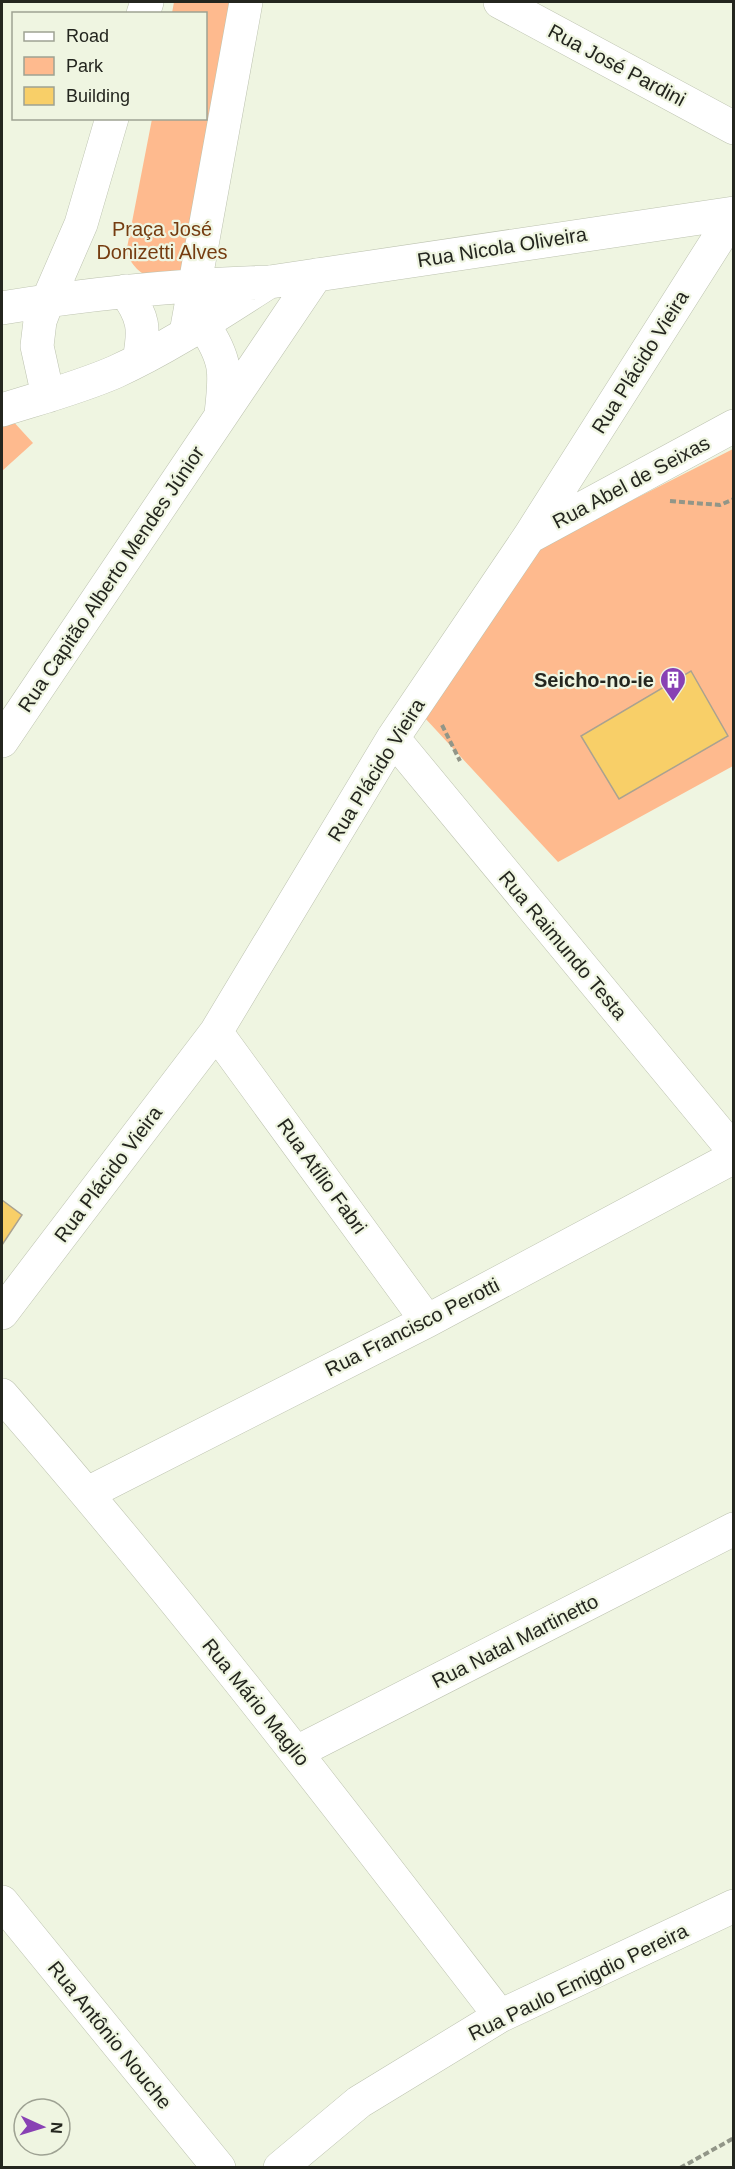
<svg xmlns="http://www.w3.org/2000/svg" width="735" height="2169" viewBox="0 0 735 2169" font-family="Helvetica,sans-serif">
<style>
.green{fill:#feba8e}
.building{fill:#f8cf68;stroke:#aaa290;stroke-width:1.5}
.lines{fill:none;stroke-linecap:round;stroke-linejoin:round}
.street-casing{stroke:#bdc3b0;stroke-width:34}
.path{stroke:#929688;stroke-width:4;stroke-dasharray:6 3;stroke-linecap:butt}
.street{stroke:#fff;stroke-width:33}
.labels{text-anchor:middle;stroke-width:4.5;stroke-linejoin:round;paint-order:stroke}
.street-label{font-size:20px;fill:#24261f;stroke:#eff5e1}
.park-label{font-size:20px;fill:#753c10;stroke:#eff5e1}
.poi-label{font-size:20px;font-weight:bold;fill:#24261f;stroke:#eff5e1;text-anchor:end}
</style>
<rect width="100%" height="100%" fill="#eff5e1"/>
<!-- green -->
<path class="green" d="M174 2H239L191 265C164 283 142 285 126 253L152 119 206 118V14L172 13Z
M11 419 33 443 2 471V425Z
M733 449V766L558 862 424 717 534 550Z"/>
<!-- building -->
<path class="building" d="M691 671 728 736 619 799 581 736Z
M2 1200 22 1215 2 1245Z"/>
<g class="lines">
<defs>
<path id="street" d="M500 2 734 128
M143 14 147 2
M125 291C144 317 145 329 139 360
M2 308C91 293 180 285 270 282L734 213
M203 324C227 360 226 372 221 414
M186 333 246 2
M48 396 37 346 40 321 48 300 81 224 112 118
M2 410C40 398 78 388 115 372 168 348 220 313 269 282
M531 536 734 426
M393 738 734 1151
M2 741 316 275
M216 1032 427 1321
M2 1313 216 1032 393 738 529 537 734 214
M2 1395C177 1595 338 1806 500 2016
M88 1493 427 1321 734 1157
M297 1752 734 1529
M2 1902 219 2168
M280 2168 359 2102 500 2016 734 1906"/>
</defs>
<!-- street casing -->
<use href="#street" class="street-casing"/>
<!-- path -->
<path class="path" d="M670 501 720 505 734 499
M442 725 460 761
M680 2168 734 2138"/>
<!-- street -->
<use href="#street" class="street"/>
</g>
<!-- icons -->
<defs>
<symbol id="building-pin" viewBox="-11 -11 22 30"><path d="M0 17L-7.5 6A9.5 9.5 0 1 1 7.5 6Z" fill="#8941b4" stroke="#eff5e1"/><path d="M-4-6H4V6H1V3H-1V6H-4ZM-2.5-4.3h1.7v1.8h-1.7ZM.8-4.3h1.7v1.8H.8ZM-2.5-1h1.7V.8h-1.7ZM.8-1h1.7V.8H.8Z" fill="#fff"/></symbol>
</defs>
<g fill-rule="evenodd">
<use href="#building-pin" x="658" y="665" width="30" height="40"/>
</g>
<g class="labels">
<!-- street labels -->
<g class="street-label">
<text transform="translate(617 65) rotate(28)" y="7">Rua José Pardini</text>
<text transform="translate(502 247) rotate(-9)" y="7">Rua Nicola Oliveira</text>
<text transform="translate(640 362) rotate(-58)" y="7">Rua Plácido Vieira</text>
<text transform="translate(631 482) rotate(-28)" y="7">Rua Abel de Seixas</text>
<text transform="translate(111 579) rotate(-56)" y="7">Rua Capitão Alberto Mendes Júnior</text>
<text transform="translate(376 770) rotate(-58)" y="7">Rua Plácido Vieira</text>
<text transform="translate(563 945) rotate(50)" y="7">Rua Raimundo Testa</text>
<text transform="translate(108 1174) rotate(-53)" y="7">Rua Plácido Vieira</text>
<text transform="translate(322 1176) rotate(54)" y="7">Rua Atílio Fabri</text>
<text transform="translate(412 1327) rotate(-27)" y="7">Rua Francisco Perotti</text>
<text transform="translate(515 1641) rotate(-27)" y="7">Rua Natal Martinetto</text>
<text transform="translate(256 1702) rotate(51)" y="7">Rua Mário Maglio</text>
<text transform="translate(578 1982) rotate(-26)" y="7">Rua Paulo Emigdio Pereira</text>
<text transform="translate(110 2035) rotate(51)" y="7">Rua Antônio Nouche</text>
</g>
<!-- park labels -->
<g class="park-label">
<text x="162" y="236">Praça José<tspan x="162" dy="23">Donizetti Alves</tspan></text>
</g>
<!-- poi labels -->
<g class="poi-label">
<text x="654" y="687">Seicho-no-ie</text>
</g>
</g>
<!-- border -->
<rect width="735" height="2169" fill="none" stroke="#24261f" stroke-width="6"/>
<!-- legend -->
<rect x="12" y="12" width="195" height="108" fill="#eff5e1" stroke="#9ea293" stroke-width="1.5"/>
<rect x="24" y="32" width="30" height="9" fill="#ffffff" stroke="#9ea293" stroke-width="1.5"/>
<text x="66" y="42" font-size="18" fill="#24261f">Road</text>
<rect x="24" y="57" width="30" height="18" fill="#feba8e" stroke="#9ea293" stroke-width="1.5"/>
<text x="66" y="72" font-size="18" fill="#24261f">Park</text>
<rect x="24" y="87" width="30" height="18" fill="#f8cf68" stroke="#9ea293" stroke-width="1.5"/>
<text x="66" y="102" font-size="18" fill="#24261f">Building</text>
<!-- north arrow -->
<g transform="translate(42 2127) rotate(94)"><circle r="28" fill="#eff5e1" stroke="#9ea293" stroke-width="1.5"/>
<path d="M0-4.5L10 22L0 15L-10 22Z" fill="#8941b4"/>
<text y="-9" font-size="16" font-weight="bold" text-anchor="middle" fill="#24261f">N</text>
</g>
</svg>
